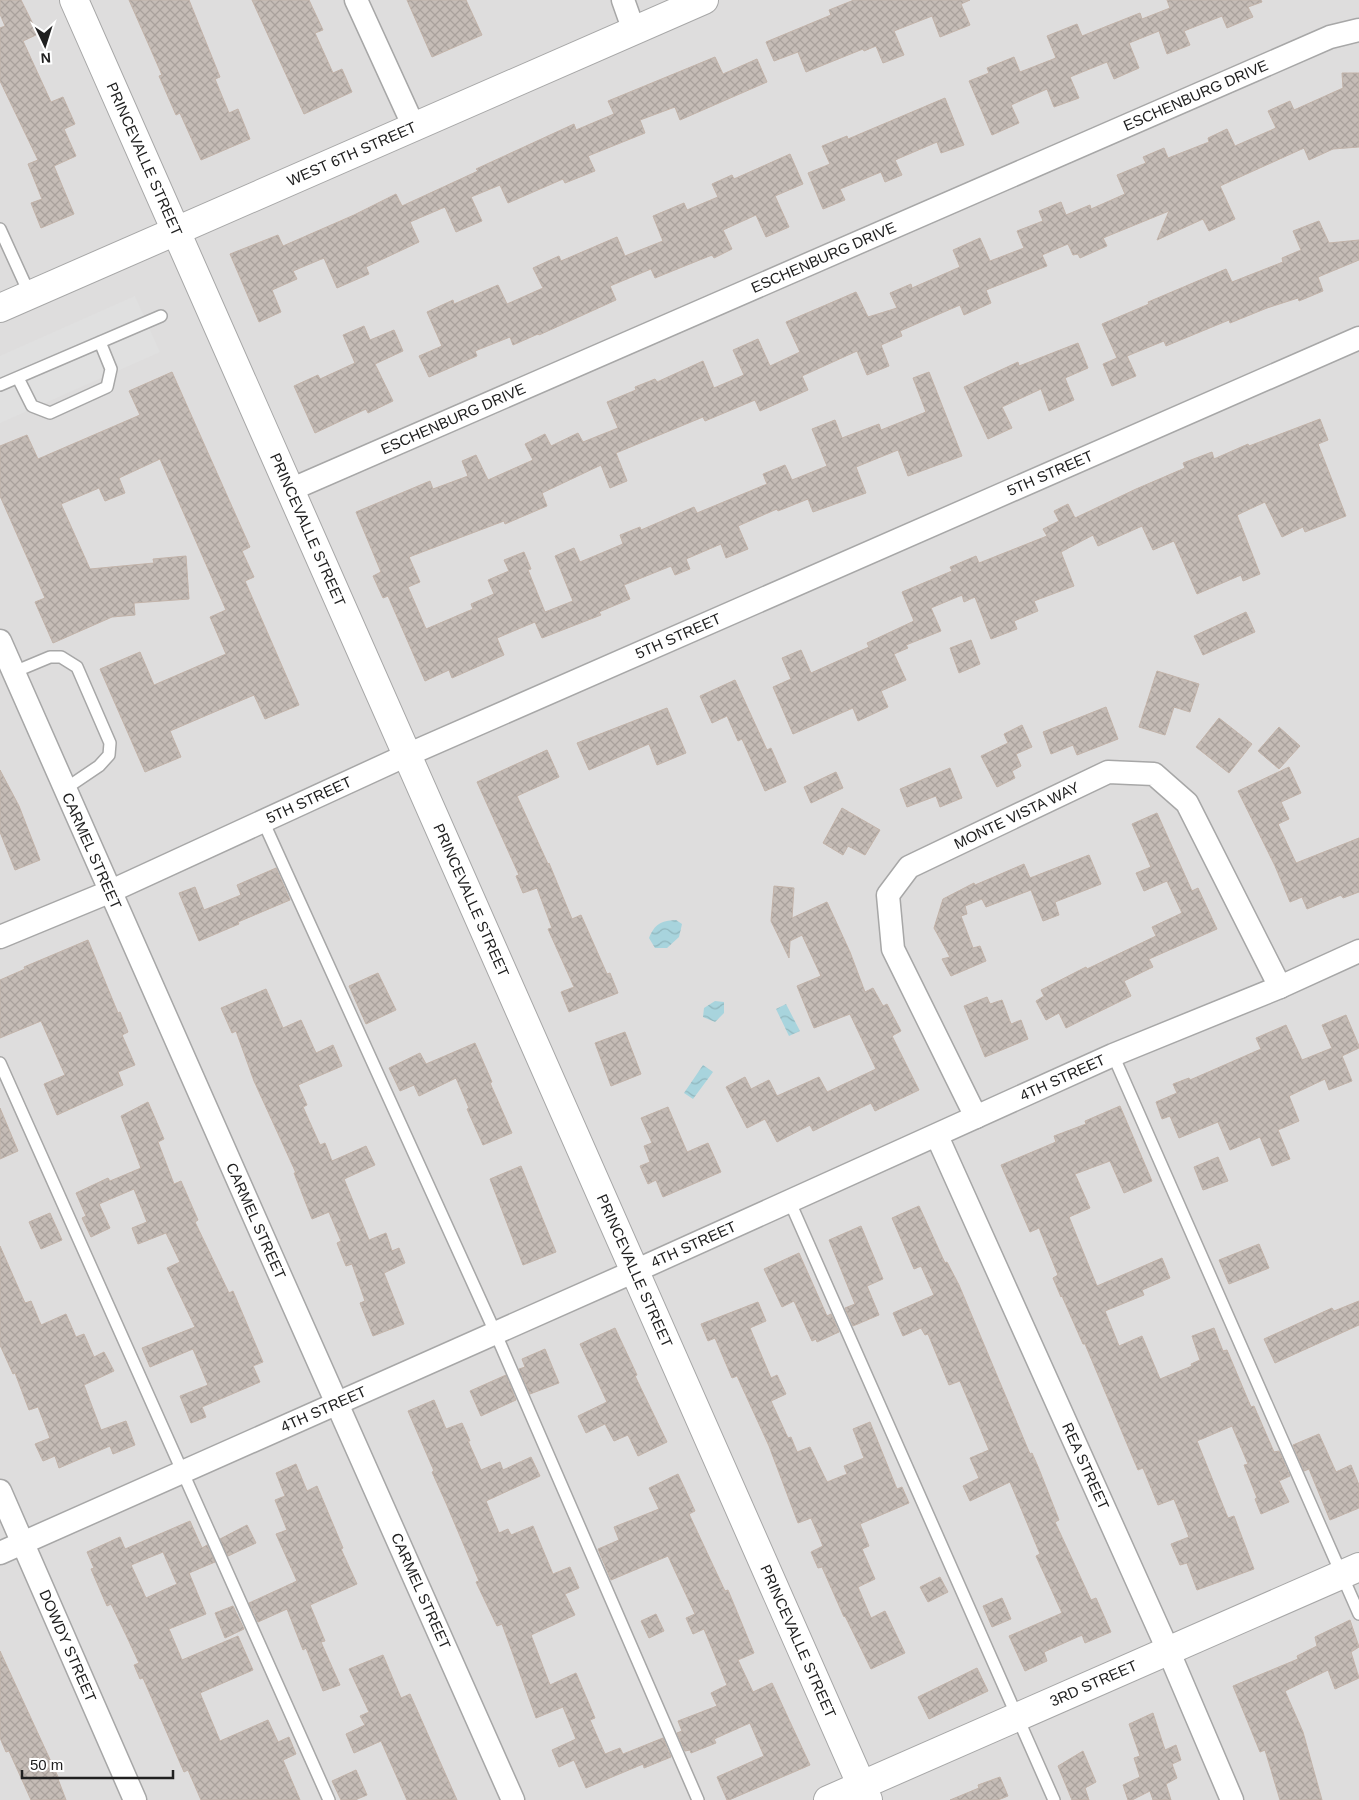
<svg xmlns="http://www.w3.org/2000/svg" width="1359" height="1800" viewBox="0 0 1359 1800" font-family="Helvetica,sans-serif">
<style>
.residential{fill:#dedddd}
.parking{fill:#e0e0e0}
.water{fill:url(#water-waves)}
.building{fill:url(#building-cross-hatch);stroke:#c2b3a9;fill-rule:evenodd}
.lines{fill:none;stroke-linecap:round;stroke-linejoin:round}
.service-casing{stroke:#a7a7a7;stroke-width:14}
.minor-casing{stroke:#a7a7a7;stroke-width:25}
.tertiary-casing{stroke:#a7a7a7;stroke-width:30}
.service{stroke:#fff;stroke-width:11}
.minor{stroke:#fff;stroke-width:22}
.tertiary{stroke:#fff;stroke-width:28}
.labels{text-anchor:middle;stroke-width:5;stroke-linejoin:round;paint-order:stroke}
.street-label{font-size:15px;fill:#202020;stroke:#fff}
</style>
<defs>
<pattern id="water-waves" width="16" height="10" patternUnits="userSpaceOnUse" patternTransform="scale(1.25)"><rect width="16" height="10" fill="#a8d4dd"/><path d="M0 5q4-4 8 0t8 0" fill="none" stroke="#90b6bd"/></pattern>
<pattern id="building-cross-hatch" width="8" height="8" patternUnits="userSpaceOnUse" patternTransform="scale(1.25)"><rect width="8" height="8" fill="#c5bcb6"/><path d="M0 0l8 8M0 8l8-8" fill="none" stroke="#a9a19c"/></pattern>
</defs>
<rect width="100%" height="100%" fill="#f0ede7"/>
<!-- residential -->
<path class="residential" d="M0 0H1359V1800H0Z"/>
<!-- parking -->
<path class="parking" d="M135 296 160 352 0 423V356Z"/>
<!-- water -->
<path class="water" d="M676 920 682 924 679 937 667 948H655L649 938C655 924 660 921 676 920Z
M715 1001 724 1002V1013L715 1022 703 1017 704 1008Z
M786 1004 800 1031 789 1036 776 1009Z
M703 1065 713 1072 693 1099 684 1093Z"/>
<!-- building -->
<path class="building" d="M0 0H21L38 34 23 41 51 102 63 97 75 124 64 129 76 156 54 166 74 214 41 228 31 203 42 199 28 164 38 160 0 81V28L5 26 0 14Z
M129 0H189L220 77 215 79 229 113 238 109 250 139 201 160 180 113 176 115 159 76 162 75Z
M252 0H309L323 30 315 33 333 73 342 69 352 92 304 114Z
M407 0H466L482 35 432 57Z
M854 0H970L961 4 970 25 940 37 932 16 894 31 904 55 883 63 876 46 864 51 863 49 806 72 798 52 774 61 766 42 831 15 829 10Z
M1167 0H1261L1262 2 1248 7 1253 17 1227 28 1222 16 1184 31 1190 45 1167 54 1159 31 1129 43 1139 68 1114 79 1107 62 1070 77 1079 98 1054 107 1047 89 1011 105 1019 123 992 135 969 81 989 73 987 68 1014 57 1020 72 1056 58 1047 36 1077 24 1082 36 1140 13 1142 19 1170 8Z
M715 57 723 74 757 59 767 82 680 120 675 107 640 120 645 133 588 156 595 171 565 183 563 179 508 203 500 185 471 197 482 221 456 232 445 207 410 222 419 242 366 267 369 274 337 288 324 258 293 271 297 279 272 290 281 312 259 322 230 254 278 235 283 246 354 215 396 194 402 206 478 171 476 169 574 124 576 130 614 114 608 101Z
M1342 73H1359V147L1333 149 1309 160 1304 148 1220 186 1235 219 1209 231 1203 219 1157 240 1169 211 1103 238 1107 246 1080 258 1078 254 1073 255 1068 244 1042 255 1047 266 986 290 991 303 964 315 960 305 900 331 902 336 881 345 889 366 867 375 857 351 802 376 808 390 760 411 755 400 705 421 703 417 616 453 627 481 610 488 601 465 542 493 547 506 505 524 504 521 409 557 420 582 408 587 426 629 473 609 471 604 494 594 488 580 509 571 504 560 524 552 531 569 528 570 545 612 573 601 555 556 574 548 580 562 623 544 620 535 640 527 641 530 694 507 697 513 767 484 763 474 785 465 792 480 827 466 812 429 835 420 842 438 879 424 881 430 926 412 913 378 929 372 962 456 908 476 898 450 856 467 866 493 813 512 808 499 778 511 777 509 738 526 748 549 726 558 721 544 686 559 690 569 675 575 671 566 624 585 630 599 599 612 601 615 542 638 535 622 497 638 504 655 452 678 449 670 425 681 388 596 383 598 373 576 381 572 356 512 430 481 433 489 468 476 462 461 476 455 488 480 533 460 525 444 545 434 551 446 578 433 583 442 618 428 607 402 636 390 635 387 655 379 657 382 703 361 714 388 744 375 733 350 758 339 770 366 800 352 786 322 856 292 868 317 897 308 890 293 911 284 912 288 960 267 953 250 980 238 990 261 1024 248 1017 231 1043 221 1039 211 1061 202 1066 215 1090 205 1091 209 1125 194 1117 175 1146 163 1143 157 1164 148 1168 158 1209 142 1208 138 1227 129 1235 146 1276 128 1268 111 1290 101 1294 110 1343 88Z
M945 98 964 145 941 153 937 142 895 160 902 175 885 182 881 172 840 189 845 200 823 209 808 173 830 164 822 146 847 136 848 139Z
M790 154 803 184 775 196 789 227 766 237 756 215 723 230 732 249 714 258 712 255 655 278 651 269 610 286 616 300 539 335 538 334 513 345 510 337 475 351 477 356 429 377 419 356 442 346 427 312 453 300 454 304 498 285 507 304 543 288 533 268 559 256 561 261 617 237 625 256 663 241 653 216 684 203 687 210 718 197 712 184 732 175 734 179Z
M1319 221 1329 243 1359 240V260L1318 277 1323 291 1299 301 1298 298 1267 308 1230 323 1229 320 1166 346 1164 341 1127 356 1136 376 1112 386 1103 364 1117 358 1102 324 1149 304 1148 302 1226 269 1232 282 1283 262 1282 258 1301 250 1293 231Z
M364 326 370 340 394 330 403 351 375 364 393 401 368 413 366 409 315 433 294 386 318 375 320 379 355 363 343 335Z
M1078 343 1088 368 1065 378 1074 400 1049 411 1041 389 1002 407 1012 428 988 439 964 387 1018 362 1019 366Z
M172 372 250 547 242 551 254 577 245 581 299 705 265 719 254 695 170 731 181 757 145 772 100 669 140 652 154 685 226 654 210 617 226 610 160 459 119 478 125 493 105 501 99 488 61 504 90 569 154 563 153 559 186 556 189 599 134 603 135 615 112 617 53 643 35 602 45 598 0 496V446L27 435 38 459 140 415 129 391Z
M1320 419 1328 440 1318 444 1346 516 1305 532 1303 527 1282 537 1265 502 1237 515 1260 574 1243 581 1241 575 1197 594 1174 541 1153 550 1142 526 1098 546 1093 535 1061 552 1074 586 1034 601 1038 611 1014 621 1017 629 991 639 975 597 964 602 962 595 931 608 941 631 906 645 908 648 894 654 906 680 881 691 888 707 858 721 853 708 793 734 773 687 791 679 782 658 801 650 811 673 869 647 867 643 914 621 902 592 952 571 950 567 976 556 979 563 1047 536 1043 529 1059 521 1054 511 1068 504 1075 518 1136 489 1185 468 1183 463 1212 452 1214 459 1248 444 1249 446Z
M1246 612 1255 632 1203 655 1194 636Z
M971 640 980 664 959 673 950 648Z
M1157 671 1199 684 1190 712 1174 707 1165 735 1139 727Z
M735 680 767 750 771 748 786 782 765 791 742 739 738 741 727 716 712 723 700 696Z
M1106 707 1118 739 1077 755 1073 745 1051 754 1043 732Z
M667 708 686 753 657 765 649 744 589 770 577 743Z
M1219 718 1252 744 1229 773 1196 747Z
M1022 725 1032 747 1016 754 1021 766 1012 771 1015 778 997 787 981 756 1008 743 1004 734Z
M1279 727 1300 746 1279 769 1258 751Z
M547 750 559 777 517 796 548 864 549 863 572 919 581 915 607 974 610 973 618 993 569 1012 561 992 574 987 548 929 552 928 537 888 523 893 516 876 519 875 477 782Z
M1289 767 1301 793 1281 802 1289 819 1278 824 1296 863 1359 838V892L1343 898 1341 895 1307 909 1302 897 1290 902 1275 866 1238 791Z
M950 768 962 798 940 807 936 796 907 807 900 789Z
M0 770 19 806 40 860 15 870 0 832Z
M836 772 843 788 811 803 804 787Z
M842 808 880 830 865 855 848 846 843 855 823 843Z
M1157 813 1192 891 1198 888 1217 929 1149 959 1153 967 1124 981 1131 996 1066 1028 1059 1013 1046 1020 1036 1001 1044 996 1041 990 1086 967 1087 969 1156 936 1152 927 1182 913 1167 881 1144 891 1136 873 1151 867 1132 824Z
M1089 855 1101 884 1055 902 1059 915 1043 921 1031 890 986 907 982 899 965 906 967 914 961 916 973 948 980 946 986 961 951 976 942 959 950 957 934 928 943 899 974 883 975 885 1024 864 1030 878Z
M276 868 290 900 238 922 239 924 199 941 179 893 195 887 204 910 241 895 237 885Z
M774 886 794 888 792 918 827 902 850 952 865 992 873 988 883 1006 887 1004 901 1031 892 1036 919 1090 875 1111 871 1103 813 1131 810 1125 777 1142 765 1119 747 1128 726 1087 745 1077 751 1089 769 1080 777 1096 819 1077 827 1092 876 1069 850 1014 814 1028 797 986 821 976 802 935 790 941 789 958 771 921Z
M88 940 118 1013 120 1012 128 1032 122 1035 135 1065 118 1072 123 1085 57 1115 44 1084 65 1075 41 1021 0 1038V980L25 969 24 967Z
M378 973 396 1010 366 1024 349 986Z
M266 989 283 1028 301 1020 316 1053 333 1045 342 1066 298 1085 307 1105 303 1107 320 1145 325 1143 332 1161 366 1146 375 1165 344 1179 369 1240 386 1233 392 1251 399 1248 405 1263 384 1273 404 1324 373 1336 360 1303 365 1301 352 1264 346 1266 337 1243 341 1241 329 1212 312 1219 294 1173H296L254 1081 236 1031 232 1033 221 1008Z
M987 997 990 1004 1002 1000 1011 1024 1021 1020 1028 1039 985 1057 964 1006Z
M1346 1015 1359 1046V1048L1342 1056 1352 1081 1329 1090 1325 1079 1289 1096 1299 1121 1278 1130 1290 1159 1272 1166 1260 1137 1230 1150 1218 1122 1179 1138 1170 1116 1162 1119 1156 1102 1177 1093 1173 1084 1189 1078 1190 1080 1261 1049 1256 1038 1286 1025 1302 1060 1332 1048 1322 1025Z
M625 1032 641 1074 611 1086 595 1043Z
M475 1043 492 1082 490 1083 512 1133 483 1145 467 1109 469 1108 456 1078 419 1096 414 1085 400 1091 389 1068 420 1053 426 1064Z
M148 1102 164 1139 158 1142 174 1184 181 1181 198 1220 195 1222 229 1293 233 1291 263 1362 253 1366 260 1382 202 1407 206 1417 191 1423 180 1396 208 1385 193 1349 150 1367 142 1348 195 1327 167 1268 180 1262 166 1233 138 1244 132 1228 147 1222 134 1189 99 1204 110 1228 91 1237 82 1218 86 1216 76 1193 108 1178 110 1181 141 1168 121 1116Z
M1120 1106 1152 1181 1124 1193 1110 1161 1075 1174 1090 1208 1069 1217 1097 1286 1162 1258 1170 1278 1142 1290 1144 1295 1105 1311 1119 1346 1142 1336 1160 1379 1192 1366 1191 1364 1200 1360 1192 1336 1214 1328 1223 1351 1227 1350 1251 1407 1254 1406 1274 1452 1279 1451 1290 1476 1279 1481 1289 1502 1261 1514 1255 1499 1257 1498 1244 1465 1248 1464 1232 1426 1197 1441 1228 1518 1234 1516 1254 1569 1197 1590 1187 1563 1180 1565 1171 1544 1189 1537 1174 1499 1158 1505 1143 1468 1138 1470 1085 1344H1083L1062 1296 1061 1297 1053 1278 1058 1275 1039 1228 1030 1232 1001 1165 1056 1142 1054 1136 1086 1124 1085 1121Z
M668 1107 687 1152 708 1143 721 1172 663 1197 656 1180 648 1184 640 1166 650 1162 644 1146 652 1143 641 1118Z
M0 1108 18 1151 0 1159Z
M1218 1157 1228 1181 1203 1190 1194 1167Z
M521 1166 556 1252 523 1265 490 1179Z
M919 1206 945 1263 947 1262 959 1285 1030 1454 1032 1453 1039 1469 1059 1520 1055 1522 1091 1600 1096 1598 1111 1632 1085 1643 1082 1635 1044 1652 1047 1661 1025 1671 1009 1636 1062 1613 1036 1556 1040 1554 1010 1482 970 1501 963 1486 979 1478 970 1458 989 1450 960 1381 949 1385 928 1334 925 1335 921 1328 903 1336 893 1313 934 1295 921 1266 914 1269 892 1218Z
M50 1213 62 1240 41 1249 29 1222Z
M861 1226 883 1279 867 1286 879 1315 853 1326 845 1308 855 1304 829 1240Z
M1259 1244 1269 1268 1229 1284 1219 1260Z
M0 1246 25 1303 31 1301 41 1325 66 1314 76 1337 84 1334 94 1357 104 1352 114 1371 84 1385 101 1430 126 1421 135 1445 113 1454 110 1446 59 1468 55 1456 43 1461 35 1444 50 1438 38 1407 29 1410 15 1373 13 1374 0 1345Z
M799 1253 827 1316 831 1314 839 1332 817 1342 816 1339 812 1341 794 1301 782 1307 764 1269Z
M1359 1301V1325L1275 1363 1264 1339 1332 1308 1334 1311Z
M758 1302 766 1321 750 1328 771 1378 777 1375 786 1394 771 1401 788 1438 791 1437 797 1452 810 1447 827 1482 847 1474 844 1466 864 1458 853 1429 870 1422 897 1489 902 1487 909 1503 860 1524 869 1546 862 1549 875 1579 858 1587 871 1618 885 1611 905 1653 871 1669 845 1616 844 1617 822 1567 818 1568 811 1552 823 1546 811 1518 798 1523 769 1446 737 1376 732 1378 715 1338 708 1341 701 1324Z
M615 1328 637 1375 635 1376 667 1442 638 1456 628 1435 614 1441 605 1424 586 1433 578 1416 607 1402 580 1344Z
M545 1349 559 1383 530 1394 519 1369 525 1367 522 1359Z
M506 1375 516 1400 481 1416 470 1391Z
M434 1400 446 1429 462 1423 470 1441H468L481 1470 500 1462 503 1470 531 1457 540 1476 486 1501 499 1533 508 1529 511 1535 533 1526 553 1574 570 1567 579 1588 565 1594 575 1615 531 1635 550 1685 576 1673 595 1718 590 1720 605 1754 620 1748 623 1754 663 1738 671 1757 644 1768 643 1764 586 1788 574 1760 559 1767 552 1750 576 1739 563 1707 536 1718 502 1624 497 1626 476 1582 479 1581 446 1503 432 1472 434 1471 408 1411Z
M1319 1434 1336 1472 1351 1465 1359 1485V1508L1330 1520 1309 1469 1304 1471 1293 1445Z
M296 1464 307 1491 317 1486 343 1548 341 1549 357 1584 310 1605 325 1641 321 1642 340 1685 323 1691 306 1648 303 1650 287 1609 258 1622 249 1603 297 1581 276 1534 287 1530 275 1500 285 1496 276 1473Z
M678 1474 695 1511 689 1514 725 1591 728 1590 754 1653 738 1660 753 1692 772 1683 810 1765 729 1800H727L717 1777 764 1756 750 1723 714 1739 716 1743 691 1753 690 1750 685 1751 677 1733 682 1731 678 1721 717 1706 711 1693 727 1685 704 1629 693 1634 686 1618 695 1614 668 1556 611 1580 598 1549 619 1540 614 1527 659 1509 649 1488Z
M190 1521 202 1548 207 1545 215 1562 189 1573 206 1614 169 1629 182 1660 238 1636 253 1670 200 1693 220 1741 268 1720 278 1742 289 1737 296 1754 283 1760 300 1800H201L188 1770 184 1772 143 1678 140 1679 134 1665 139 1663 126 1635 111 1604 107 1606 91 1569 94 1568 87 1552 120 1537 125 1549ZM163 1552 177 1584 146 1598 131 1565Z
M247 1525 256 1543 228 1556 220 1539Z
M940 1577 948 1592 928 1602 920 1587Z
M1002 1598 1011 1619 992 1627 983 1606Z
M233 1606 244 1629 225 1638 215 1613Z
M656 1614 664 1631 649 1638 641 1621Z
M1350 1620 1359 1647 1351 1652 1359 1678 1335 1689 1328 1670 1285 1691 1303 1732 1322 1800H1280L1265 1750 1260 1752 1233 1686 1298 1659 1297 1656 1317 1646 1315 1637Z
M0 1651 59 1779H58L66 1800H31L9 1751 6 1752 0 1738Z
M383 1655 401 1698 410 1694 457 1800H407L381 1741 354 1753 346 1734 365 1725 360 1716 369 1712 349 1669Z
M977 1668 988 1691 929 1719 918 1697Z
M1153 1713 1165 1750 1176 1745 1181 1760 1172 1764 1177 1778 1166 1784 1171 1800H1153L1150 1791 1132 1800H1128L1123 1785 1140 1777 1134 1758 1140 1756 1129 1724Z
M1083 1751 1096 1782 1085 1788 1089 1800H1072L1058 1766Z
M356 1770 367 1795 355 1800H341L332 1781Z
M1000 1777 1008 1796 998 1800H950L979 1788 978 1785Z"/>
<g class="lines">
<defs>
<path id="service" d="M0 229 30 295
M18 378 32 406 50 413 107 387 111 369 100 342
M0 385 161 316
M14 672 50 657H61L77 667 110 743 109 755 99 766 65 789
M263 821 495 1332 698 1800
M1113 1055 1359 1614
M0 1063 329 1800
M789 1200 1054 1800"/>
<g id="minor">
<path d="M356 0 414 127"/>
<path d="M623 0 634 31"/>
<path id="s1" d="M290 490 1330 37 1359 30"/>
<path id="s2" d="M0 641C168 1029 343 1413 513 1800"/>
<path id="s3" d="M0 937 109 892 407 755 1359 338"/>
<path id="s4" d="M976 1117 893 949 888 895 909 867 1108 772 1154 774 1187 803 1280 987"/>
<path id="s5" d="M937 1136 1168 1650 1232 1800"/>
<path id="s6" d="M0 1491 135 1800"/>
<path id="s7" d="M0 1553 635 1271 1113 1055 1280 987 1359 951"/>
</g>
<g id="tertiary">
<path id="s8" d="M74 0 868 1800"/>
<path id="s9" d="M0 308 704 0"/>
<path id="s10" d="M828 1800 1359 1567"/>
</g>
</defs>
<!-- service casing -->
<use href="#service" class="service-casing"/>
<!-- minor casing -->
<use href="#minor" class="minor-casing"/>
<!-- tertiary casing -->
<use href="#tertiary" class="tertiary-casing"/>
<!-- service -->
<use href="#service" class="service"/>
<!-- minor -->
<use href="#minor" class="minor"/>
<!-- tertiary -->
<use href="#tertiary" class="tertiary"/>
</g>
<g class="labels">
<!-- street labels -->
<g class="street-label">
<text dy="5" stroke="none"><textPath href="#s1" startOffset="988">ESCHENBURG DRIVE</textPath></text>
<text dy="5" stroke="none"><textPath href="#s9" startOffset="384">WEST 6TH STREET</textPath></text>
<text dy="5" stroke="none"><textPath href="#s8" startOffset="174">PRINCEVALLE STREET</textPath></text>
<text dy="5" stroke="none"><textPath href="#s1" startOffset="582">ESCHENBURG DRIVE</textPath></text>
<text dy="5" stroke="none"><textPath href="#s1" startOffset="178">ESCHENBURG DRIVE</textPath></text>
<text dy="5" stroke="none"><textPath href="#s3" startOffset="1148">5TH STREET</textPath></text>
<text dy="5" stroke="none"><textPath href="#s8" startOffset="579">PRINCEVALLE STREET</textPath></text>
<text dy="5" stroke="none"><textPath href="#s3" startOffset="742">5TH STREET</textPath></text>
<text dy="5" stroke="none"><textPath href="#s3" startOffset="338">5TH STREET</textPath></text>
<text dy="5" stroke="none"><textPath href="#s4" startOffset="396">MONTE VISTA WAY</textPath></text>
<text dy="5" stroke="none"><textPath href="#s2" startOffset="229">CARMEL STREET</textPath></text>
<text dy="5" stroke="none"><textPath href="#s8" startOffset="984">PRINCEVALLE STREET</textPath></text>
<text dy="5" stroke="none"><textPath href="#s7" startOffset="1164">4TH STREET</textPath></text>
<text dy="5" stroke="none"><textPath href="#s2" startOffset="634">CARMEL STREET</textPath></text>
<text dy="5" stroke="none"><textPath href="#s7" startOffset="759">4TH STREET</textPath></text>
<text dy="5" stroke="none"><textPath href="#s8" startOffset="1389">PRINCEVALLE STREET</textPath></text>
<text dy="5" stroke="none"><textPath href="#s7" startOffset="354">4TH STREET</textPath></text>
<text dy="5" stroke="none"><textPath href="#s5" startOffset="362">REA STREET</textPath></text>
<text dy="5" stroke="none"><textPath href="#s2" startOffset="1039">CARMEL STREET</textPath></text>
<text dy="5" stroke="none"><textPath href="#s8" startOffset="1794">PRINCEVALLE STREET</textPath></text>
<text dy="5" stroke="none"><textPath href="#s6" startOffset="169">DOWDY STREET</textPath></text>
<text dy="5" stroke="none"><textPath href="#s10" startOffset="290">3RD STREET</textPath></text>
</g>
</g>
<!-- north arrow -->
<g transform="translate(45 45) rotate(176)" stroke="#ffffff" stroke-width="4" paint-order="stroke">
<path d="M0-4L9 19L0 12L-9 19Z" fill="#202020"/>
<text y="-8" font-size="14" font-weight="bold" text-anchor="middle" fill="#202020">N</text>
</g>
<!-- scale -->
<path d="M22 1770v8h151v-8" fill="none" stroke="#202020" stroke-width="2.5"/>
<text x="30" y="1770" font-size="15" fill="#202020" stroke="#ffffff" stroke-width="4" paint-order="stroke">50 m</text>
</svg>
